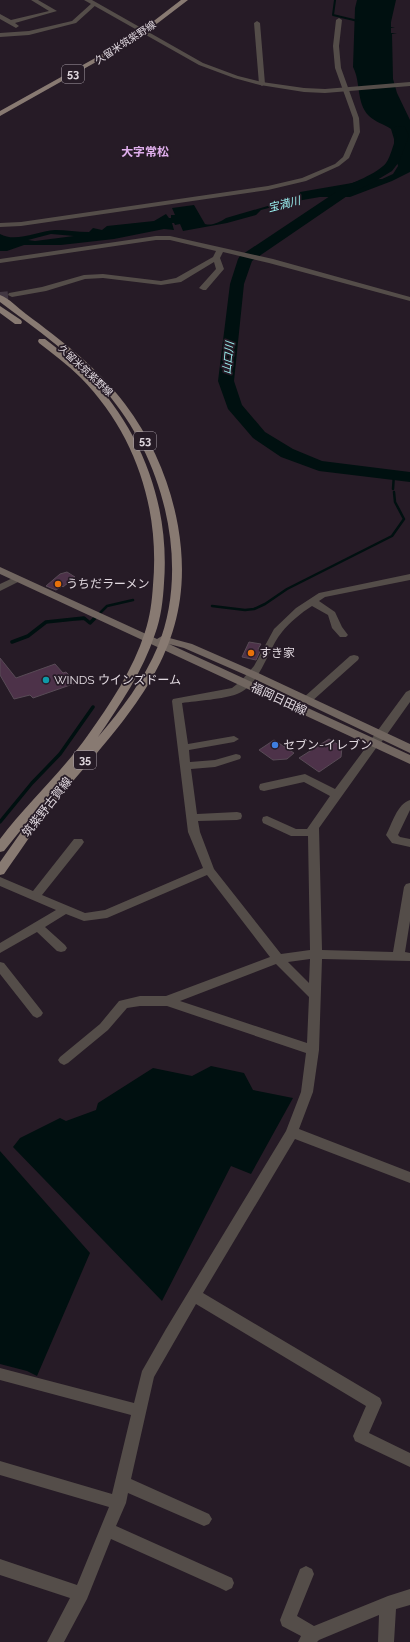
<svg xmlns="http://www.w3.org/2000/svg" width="410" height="1642" viewBox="0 0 410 1642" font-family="Raleway,'Noto Sans JP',sans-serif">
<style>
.water{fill:#001010;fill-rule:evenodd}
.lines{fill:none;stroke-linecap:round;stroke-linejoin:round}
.stream-far2{stroke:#001010;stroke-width:2}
.stream-far1{stroke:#001010;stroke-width:2.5}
.stream{stroke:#001010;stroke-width:3.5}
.river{fill:#001010;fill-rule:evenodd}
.building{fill:#4d3249;stroke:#584b56}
.minor-tunnel{stroke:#423742;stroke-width:8;stroke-dasharray:8 4.5;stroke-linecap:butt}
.minor{fill:#544d49;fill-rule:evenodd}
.tertiary{fill:#544d49;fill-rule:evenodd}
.secondary{fill:#716660;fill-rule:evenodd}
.primary{fill:#887a72;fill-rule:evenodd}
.food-dot{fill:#e8710a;stroke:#261b26;stroke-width:1.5}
.culture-dot{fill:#0f9aa8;stroke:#261b26;stroke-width:1.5}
.shop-dot{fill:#3f7fe0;stroke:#261b26;stroke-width:1.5}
.labels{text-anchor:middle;stroke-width:3.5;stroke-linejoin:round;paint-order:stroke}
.far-street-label{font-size:10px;fill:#e0d8df;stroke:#261b26}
.shield{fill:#261b26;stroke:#a89fa8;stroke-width:1}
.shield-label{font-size:11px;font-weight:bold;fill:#e0d8df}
.far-water-label{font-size:11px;font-style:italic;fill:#9af0f0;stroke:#261b26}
.far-quarter-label{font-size:12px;font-weight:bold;fill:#dfaeec;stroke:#261b26}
.poi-label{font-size:12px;fill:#e0d8df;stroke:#261b26;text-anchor:start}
.street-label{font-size:12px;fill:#e0d8df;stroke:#261b26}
</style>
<rect width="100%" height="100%" fill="#261b26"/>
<!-- water -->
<path class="water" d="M357 0H396L391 22V27H395L391 28V33H397L392 34 393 79 397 93 410 120V172L392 181 350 197H320L291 202 261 210 256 215 227 223 183 231 180 224 175 225 174 223H172L174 230 164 229 114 239 61 245H24L7 251H0V234C16 243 37 231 55 230 66 230 77 232 89 232L93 228 102 230 107 226 154 221 166 214 169 218H171V215H175L172 208 194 205 205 224C212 226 220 222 226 218L295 198 298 197 300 192 352 183 361 180 382 179 393 174 398 166 394 150V139L391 129C384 124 375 122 369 116 356 103 361 82 353 67L355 8ZM51 234 74 236 35 241 28 240Z
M211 1066 244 1073 253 1090 293 1098 251 1174 231 1166 162 1301 13 1147 20 1138 60 1118 66 1121 96 1110 98 1103 153 1068 192 1076Z
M0 1151 90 1253 37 1376 27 1371 0 1364Z"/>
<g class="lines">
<!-- stream-far2 -->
<path class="stream-far2" d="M335 0 333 15 358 21"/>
<!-- stream-far1 -->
<path class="stream-far1" d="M393 489 394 474
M212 606 245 610 254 609 265 604 287 589 392 536 404 519 395 502 394 492
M75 619H85
M94 619 107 606 133 600"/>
<!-- stream -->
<path class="stream" d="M12 642 28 636 46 622 84 618 90 623 95 618
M0 822 32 783 60 754 93 707"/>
<!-- river -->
<path class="river" d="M400 126 405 127 409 136 399 162 392 171 372 183 353 192 252 261 244 284 234 381 242 405 265 432 293 449 322 461 410 472V482L319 471 281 457 253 438 228 409 218 381 230 284 238 259 240 256 336 192 337 188C350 185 378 173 386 163 391 156 393 144 397 136L394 130 395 127Z"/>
</g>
<!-- building -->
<path class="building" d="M67 572 75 577 63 587 62 586 56 590 46 586 60 574Z
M249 642 261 644 258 649H261L256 660 242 657Z
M0 658 16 678 55 664 63 673 66 672 76 683 33 698 30 695 14 699 0 675Z
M329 739 342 747 341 757 319 772 299 758Z
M274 740 294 753 287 759 273 760 259 750Z"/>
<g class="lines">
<!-- minor-tunnel -->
<path class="minor-tunnel" d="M0 296 12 295"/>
<!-- minor -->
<path class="minor" d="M31 0H38L57 11 15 23 19 26 16 28 0 19V14L11 20 49 11Z
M92 3 97 4 76 23 29 35 0 37V33L29 31 72 21Z
M339 18 342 20 339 46 341 68 359 118 360 132 349 158 339 166 306 181 268 190 21 226 0 227V223L21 222 268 186 302 178 335 164 343 157 354 132 353 118 335 68 333 46 336 20Z
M257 21 260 23 265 84 262 86 259 84 254 23Z
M156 236H170L273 259 410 297V301L269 263 223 252 220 258 224 269 206 290H203L199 288 216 269 214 262 181 282 161 285 103 278 85 279 46 291 12 297 8 295 9 293 42 287 84 275 103 274 161 281 176 278 213 257 216 251 170 240H156L0 263V259Z
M410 574V580L325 597 319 601 335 612 342 627 348 635 346 637H340L332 628 328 615 312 606C301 613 290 622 282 632 268 648 261 685 237 694 224 699 197 701 182 703L188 744 234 736 239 739 234 742 189 750 190 762 215 760 236 754 240 755 241 757 240 759 215 767 191 769 197 814 237 812 241 813 242 816 241 819 237 820 198 821 200 832 214 869 281 954 310 950 308 836H291L263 823 262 820 263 817 267 816 296 829H307L330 796 304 782 264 791 260 790 259 787 260 784 264 783 305 774 335 789 370 742H378L379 744 319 828 322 950 393 952 404 887 406 884 410 883V921L405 952 410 953V961L322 959 319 1050 313 1092 299 1129 410 1172V1183L295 1139 203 1293 380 1398 382 1403 369 1433 410 1453V1467L355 1441 353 1436 366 1406 196 1304 154 1377 131 1479 209 1514 212 1519 209 1524 204 1526 128 1493 126 1503 116 1526 232 1578 234 1583 232 1588 226 1591 220 1588 111 1539 87 1599 64 1642H47L70 1598 0 1575V1559L77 1585 109 1507 0 1475V1461L112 1494 131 1415 0 1380V1368L134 1403 142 1371 166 1329 286 1131 301 1092 306 1053 167 1006H140L127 1008 108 1030 68 1063 64 1065 60 1063 58 1060 60 1057 100 1024 119 1001 140 996H166L270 957 207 875 107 918 84 921 66 914 45 927 65 945 67 948 65 951 61 952 57 951 37 932 0 953V943L56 910 0 886V877L33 891 74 839H82L84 842 82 845 42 895 85 913 105 910 203 868 188 832 172 701 173 699 232 688 241 681 254 666 274 629 296 608 319 593ZM310 959 309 983 288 962ZM276 964 309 997 307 1043 180 1001Z
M17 576 22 579 20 581 0 591V584Z
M354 655 358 656 359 658 358 660 311 702H303L302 700 303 698 350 656Z
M410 800V810L398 835 400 837 410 839V847L392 843 386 835C392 824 397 804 410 800Z
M0 962 4 963 41 1010 43 1013 41 1016 37 1018 33 1016 0 974Z
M306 1566 312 1569 314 1574 297 1616 314 1626 388 1596 410 1589V1605L396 1609 394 1642H378L379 1615 319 1640 317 1642H298L301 1636 282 1626 280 1620 300 1569Z"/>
<!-- tertiary -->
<path class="tertiary" d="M84 0H92L203 63 238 76 262 82 304 88 325 89 410 82V86L325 93 304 92 260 85 234 78 199 65Z
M410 690V702L378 747H370L368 744 370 741 406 692Z"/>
<!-- secondary -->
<path class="secondary" d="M0 567 157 639 162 636 192 644 256 672 410 744V753L248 676 184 648 169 644 410 755V764L0 574Z"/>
<!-- primary -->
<path class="primary" d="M181 0H188L137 39 0 116V111L133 37Z
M0 295C9 298 18 308 26 314 61 340 98 368 125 404 152 440 170 481 178 526 199 646 133 710 62 794 41 819 23 847 4 874L0 875V862L36 811 4 851 0 852V839C27 803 62 772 88 735 110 704 133 670 145 632 150 617 152 601 153 585 160 508 135 433 81 378 68 365 53 354 39 343L38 341 39 339H45C59 350 74 361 87 374 142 430 170 506 164 583 163 600 161 618 155 634 143 671 120 705 98 737 121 710 144 680 158 646 191 564 163 457 106 392 76 357 36 329 0 302Z
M0 306 21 320 22 322 21 324H15L0 313Z"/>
</g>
<!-- markers -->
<g class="food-dot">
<circle cx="58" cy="584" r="4"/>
<circle cx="251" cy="653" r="4"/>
</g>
<circle class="culture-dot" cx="46" cy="680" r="4"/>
<circle class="shop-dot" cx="275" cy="745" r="4"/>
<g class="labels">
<!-- far-street labels -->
<g class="far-street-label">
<text transform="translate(125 42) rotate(-33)" y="4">久留米筑紫野線</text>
<text transform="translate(86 370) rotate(43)" y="4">久留米筑紫野線</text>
</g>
<!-- shield labels -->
<g class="shield">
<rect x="62" y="65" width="22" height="18" rx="3"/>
<rect x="134" y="432" width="22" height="18" rx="3"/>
<rect x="74" y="751" width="22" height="18" rx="3"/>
</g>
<g class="shield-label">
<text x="73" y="78">53</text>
<text x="145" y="445">53</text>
<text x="85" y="764">35</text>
</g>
<!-- far-water labels -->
<g class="far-water-label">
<text transform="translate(284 204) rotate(-14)" y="4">宝満川</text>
<text transform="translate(228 358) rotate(-84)" y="4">山口川</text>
</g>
<!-- far-quarter labels -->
<g class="far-quarter-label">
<text x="145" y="156">大字常松</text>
</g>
<!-- poi labels -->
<g class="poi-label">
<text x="66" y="588">うちだラーメン</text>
<text x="259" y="657">すき家</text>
<text x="54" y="684">WINDS ウインズドーム</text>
<text x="283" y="749">セブン-イレブン</text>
</g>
<!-- street labels -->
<g class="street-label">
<text transform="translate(279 699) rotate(25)" y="4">福岡日田線</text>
<text transform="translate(47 807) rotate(-52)" y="4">筑紫野古賀線</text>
</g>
</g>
</svg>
